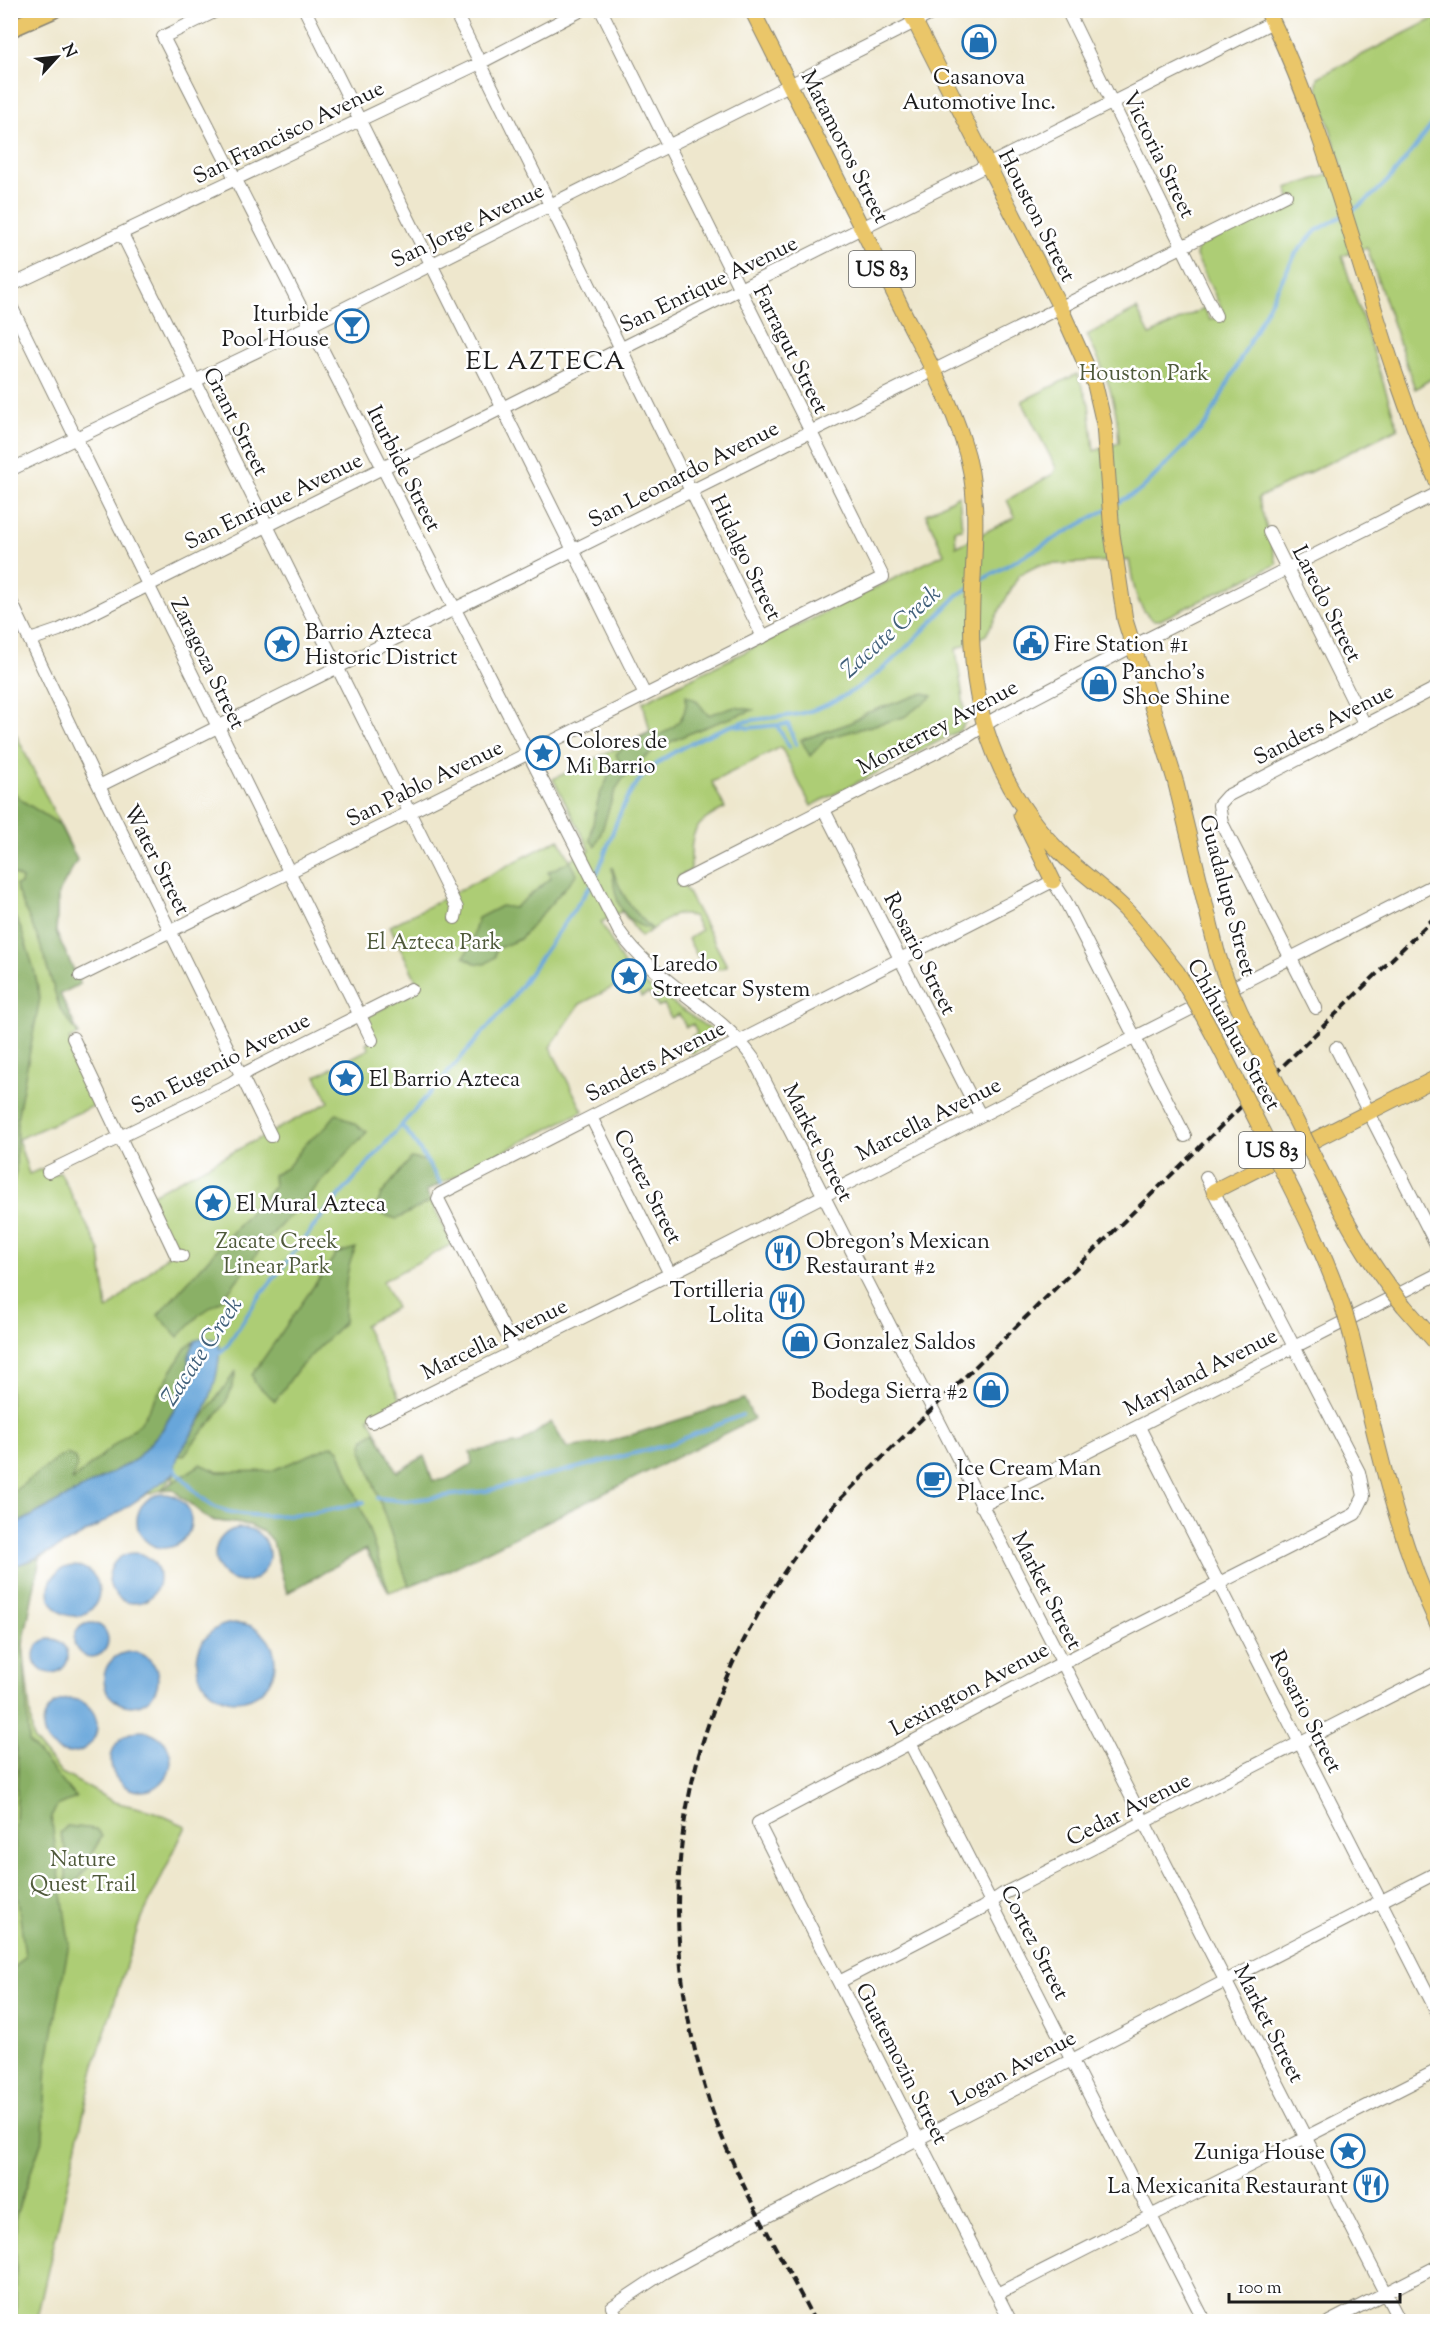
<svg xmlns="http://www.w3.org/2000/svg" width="1448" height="2332" viewBox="0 0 1448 2332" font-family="'Sorts Mill Goudy',serif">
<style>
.green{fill:#adcd74;stroke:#647448;stroke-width:1.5}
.forest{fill:#8ab066;stroke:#536641;stroke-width:1.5}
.water{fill:#67a6da;stroke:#42617b;stroke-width:1.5}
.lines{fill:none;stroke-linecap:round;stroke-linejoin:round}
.stream{stroke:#67a6da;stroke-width:4}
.minor-casing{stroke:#858274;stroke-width:14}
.major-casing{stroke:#858274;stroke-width:17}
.highway-casing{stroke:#858274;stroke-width:19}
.minor{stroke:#fff;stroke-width:12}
.major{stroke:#eac669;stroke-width:15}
.highway{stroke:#eac669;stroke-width:16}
.rail{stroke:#1c1c1c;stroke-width:4;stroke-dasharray:9 4.5;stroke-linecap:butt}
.major-bridge-casing{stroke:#858274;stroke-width:17;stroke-linecap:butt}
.major-bridge{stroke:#eac669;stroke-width:15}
.labels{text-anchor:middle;stroke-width:5;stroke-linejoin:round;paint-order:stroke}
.shield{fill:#fff;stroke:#606060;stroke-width:1.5}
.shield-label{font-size:21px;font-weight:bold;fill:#1c1c1c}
.poi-label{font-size:22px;fill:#1c1c1c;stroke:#fff;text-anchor:start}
.street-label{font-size:22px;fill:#1c1c1c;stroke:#fff}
.park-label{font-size:22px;fill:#4f5a3b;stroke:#fff}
.water-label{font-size:24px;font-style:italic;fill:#42617b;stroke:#fff}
.quarter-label{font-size:26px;letter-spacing:1.5px;fill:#1c1c1c;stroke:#fff}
</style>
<rect width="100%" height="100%" fill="#fff"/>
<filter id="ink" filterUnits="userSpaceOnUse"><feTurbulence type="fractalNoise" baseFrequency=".0167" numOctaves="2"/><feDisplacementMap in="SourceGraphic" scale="12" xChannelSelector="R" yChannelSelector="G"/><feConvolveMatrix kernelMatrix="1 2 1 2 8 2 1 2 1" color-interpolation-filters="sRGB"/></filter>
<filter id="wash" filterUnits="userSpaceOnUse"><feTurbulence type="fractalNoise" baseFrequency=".008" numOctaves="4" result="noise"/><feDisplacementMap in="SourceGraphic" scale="24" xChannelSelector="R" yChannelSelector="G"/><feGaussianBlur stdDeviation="1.35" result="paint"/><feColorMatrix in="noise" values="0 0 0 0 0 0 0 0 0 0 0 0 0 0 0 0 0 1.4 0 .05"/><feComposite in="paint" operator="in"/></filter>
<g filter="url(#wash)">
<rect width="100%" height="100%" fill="#eee7cd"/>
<!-- green -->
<path class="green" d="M1437 17V375L1415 389 1367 248 1342 256 1398 428 1258 498 1277 564 1160 620H1153C1135 606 1133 582 1129 560L1039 565 1019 575 986 635 956 649 966 721 959 731 811 806 781 747 712 782 725 808C690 826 691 833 691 870L679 876 727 966 720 969 701 963 688 939 701 930 693 916 675 914 641 937 622 911 601 922 631 978 634 977 716 1033 715 1041 691 1053 687 1044 693 1041 691 1037 697 1033 693 1024 686 1027 679 1014 671 1018 664 1004 658 1007 649 993 641 997 631 978 580 1004 550 1047 583 1111 426 1191 452 1244 383 1281 396 1308 364 1325 401 1401 369 1417 447 1571 389 1592 365 1549 287 1593 273 1542 264 1532 250 1525 210 1520 172 1489 174 1474 161 1490 147 1494 40 1558 23 1644 33 1739 60 1772 114 1802 152 1811 186 1826 139 1924 96 2060 36 2322 10 2321V722L77 860 58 894 56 932 80 984 60 994 79 1035 69 1039 98 1104 18 1139 29 1174 42 1169 47 1178 60 1172 100 1251 107 1310 169 1254 143 1199 329 1102 316 1076 369 1049 366 1043 375 1038 365 1018 415 991V978L390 926 559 839 570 860 590 850 553 779 650 732 643 702 944 554 926 514 959 495 962 529 955 530 956 547 1015 517 1007 500 1053 474 1056 468 1022 401 1077 374 1089 404 1094 451 1119 443C1118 402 1105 371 1087 335L1137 309 1150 335 1204 308 1210 320 1224 314 1196 256 1198 247 1291 200 1287 188 1343 170 1317 86 1318 77Z"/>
<!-- forest -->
<path class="forest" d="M924 693 933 696 904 717 827 738 810 756 801 740 850 723 866 713Z
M686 695 696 700 708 715 735 707 753 710C711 725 641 745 618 786 607 804 606 828 595 846L590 840C593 825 595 807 601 792 604 784 610 779 609 770L619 762 616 754 625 746 650 732 659 735C677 727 688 716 686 695Z
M10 789 24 802 59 824 77 860 58 894 56 932 80 984 60 994 79 1035 60 1009 39 941 17 891 16 885 21 884 22 879 11 873Z
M570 861 577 874 520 939 496 949 495 957 485 964 475 963 464 957 470 947 478 918 501 906 514 908 551 878 548 872Z
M612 867C620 894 632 910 652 929 618 923 615 897 612 867Z
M11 909 21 929 34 969 40 998 17 1119 16 1172 11 1188 10 1004 13 991 10 983Z
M337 1113 367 1132 266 1241 223 1299 199 1315 178 1337 158 1315 274 1186 273 1175 287 1168 307 1142 323 1130Z
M411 1158 426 1161 440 1184 426 1191 431 1201 397 1219 374 1212 381 1195Z
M356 1248C344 1270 345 1298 344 1322L298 1369 275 1401 255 1383 252 1375 336 1254Z
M195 1341 189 1356 188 1380 179 1402 162 1430 135 1460 11 1527 10 1494 60 1457 67 1454 75 1458 77 1466 72 1481 141 1422 186 1347Z
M236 1371C229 1415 204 1423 184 1456L176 1455Z
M744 1399 754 1419 447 1571 409 1586 362 1450 364 1440 375 1431 397 1472 424 1456 433 1481 446 1479 472 1464 470 1452 521 1443 551 1422 567 1448 609 1442Z
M333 1445 339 1450 365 1518 389 1592 366 1549 287 1593 273 1542 264 1532 250 1525 210 1520 172 1489 161 1490 201 1464 218 1472 271 1471Z
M40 1558 23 1644 29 1742 76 1798 57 1806 51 1816 69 1943 47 2065 43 2137 16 2215V2321L11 2322 10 1973 25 1956 14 1869 18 1767 10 1706V1567Z
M67 1826 96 1829 102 1836 92 1853V1862L72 1887 66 1881V1851L60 1833Z"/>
<!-- water -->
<path class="water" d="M202 1338 214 1339 220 1347C219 1377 209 1406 193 1432 183 1449 177 1452 174 1473 129 1508 65 1550 11 1567V1527L135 1460 162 1430 179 1402 188 1380 189 1356 195 1341Z
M137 1521a27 27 0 1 1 54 0a27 27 0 1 1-54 0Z
M215 1555a27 27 0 1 1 54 0a27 27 0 1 1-54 0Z
M109 1578a25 25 0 1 1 50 0a25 25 0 1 1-50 0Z
M49 1591a25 25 0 1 1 50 0a25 25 0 1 1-50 0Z
M197 1662a39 39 0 1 1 78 0a39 39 0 1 1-78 0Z
M74 1640a17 17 0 1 1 34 0a17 17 0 1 1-34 0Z
M34 1656a17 17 0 1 1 34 0a17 17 0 1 1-34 0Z
M104 1679a27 27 0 1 1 54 0a27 27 0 1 1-54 0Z
M43 1726a27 27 0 1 1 54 0a27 27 0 1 1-54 0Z
M111 1761a30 30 0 1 1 60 0a30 30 0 1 1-60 0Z"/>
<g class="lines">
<!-- stream -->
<path class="stream" d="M1348 213C1387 191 1411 151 1438 117
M1113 505 1141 490 1207 423 1296 253 1316 231 1342 216
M978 582 1107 509
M736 725 749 728 788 724 796 744
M778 727 789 747
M595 878C611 844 617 805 643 776 663 754 714 730 743 722 765 717 789 718 810 711 872 691 915 638 959 594L969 588
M402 1126 412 1138 441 1184
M218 1354 227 1346 256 1301 326 1211 509 1003 591 885
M173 1467C182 1478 204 1503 217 1508 256 1523 324 1513 364 1502
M378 1498 405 1501 486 1491 667 1445 742 1415"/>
</g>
</g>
<g filter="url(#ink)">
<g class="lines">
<defs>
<path id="minor" d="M218 10 163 37 619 931C655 983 716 1007 753 1058L1400 2322
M305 10 645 695
M454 10 763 637
M1067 10 1216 316
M122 234 457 908 455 918
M10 286 480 63 582 10
M10 304 372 1040
M10 470 309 326 939 10
M1269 532 1365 725
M10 599 95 778 271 1136
M30 640 59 630 1273 22
M99 786 1286 195
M824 810 980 1115
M681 882 968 736 996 718 1133 646 1438 493
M80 976 883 577 601 10
M1316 1008 1222 823 1219 805 1227 796 1438 687
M73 1038 176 1255 182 1256
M1336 1048 1438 1248
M591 1117 670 1274
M48 1172 231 1083 249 1071 411 989
M515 1351 438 1199 440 1194 1053 881 1066 902 1185 1136
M372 1422 670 1274 1438 883
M1139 1427 1438 2014
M981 1506 1438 1274
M910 1743 1205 2322
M839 1982 982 1908 1003 1894 1438 1672
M997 2294 1438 2070
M619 2322 612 2307 663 2273 762 2219 1438 1872
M1011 2322 758 1823 1062 1663 1355 1514 1364 1496 1359 1472 1206 1177
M1329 2322 1438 2266"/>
<path id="major" d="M752 10C801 108 851 205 899 303 921 348 948 393 963 441 986 508 968 578 972 646 976 729 1007 802 1067 859 1086 876 1107 891 1125 909 1144 929 1160 951 1177 972
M909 10 1060 307 1095 385 1104 424 1112 534 1125 620 1175 780 1217 952
M1267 10C1342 161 1369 331 1438 484
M1021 815 1053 881
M1214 1191 1438 1077
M1404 1306 1438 1345
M1351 1334C1375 1434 1394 1531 1438 1625"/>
<path id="highway" d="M10 29 53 10"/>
</defs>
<!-- minor casing -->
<use href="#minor" class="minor-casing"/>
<!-- major casing -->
<use href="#major" class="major-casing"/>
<!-- highway casing -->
<use href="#highway" class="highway-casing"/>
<!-- minor -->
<use href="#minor" class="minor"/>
<!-- major -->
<use href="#major" class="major"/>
<!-- highway -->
<use href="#highway" class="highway"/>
<!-- rail -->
<path class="rail" d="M815 2322C778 2250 734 2178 709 2101 639 1880 690 1675 838 1501L1438 914"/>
<defs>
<path id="major-bridge" d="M1217 952C1233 1006 1263 1055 1288 1105 1323 1174 1354 1246 1404 1306
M1177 972C1209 1022 1234 1076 1261 1129 1295 1196 1331 1261 1351 1334"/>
</defs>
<!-- major-bridge casing -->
<use href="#major-bridge" class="major-bridge-casing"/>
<!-- major-bridge -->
<use href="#major-bridge" class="major-bridge"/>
</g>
</g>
<!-- icons -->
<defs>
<symbol id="shop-ring" viewBox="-11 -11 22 22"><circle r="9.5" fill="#fff" stroke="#1f6fb2" stroke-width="1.5"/><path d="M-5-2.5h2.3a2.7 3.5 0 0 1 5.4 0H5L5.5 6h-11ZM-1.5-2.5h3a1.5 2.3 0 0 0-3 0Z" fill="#1f6fb2"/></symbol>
<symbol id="bar-ring" viewBox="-11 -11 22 22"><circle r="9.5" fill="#fff" stroke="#1f6fb2" stroke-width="1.5"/><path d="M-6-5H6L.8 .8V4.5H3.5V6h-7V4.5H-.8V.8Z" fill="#1f6fb2"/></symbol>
<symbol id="civic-ring" viewBox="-11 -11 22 22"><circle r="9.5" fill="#fff" stroke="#1f6fb2" stroke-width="1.5"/><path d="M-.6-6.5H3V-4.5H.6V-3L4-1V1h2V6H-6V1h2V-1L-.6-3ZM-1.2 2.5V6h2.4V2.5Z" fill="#1f6fb2"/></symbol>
<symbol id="sight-ring" viewBox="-11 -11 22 22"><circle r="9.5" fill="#fff" stroke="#1f6fb2" stroke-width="1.5"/><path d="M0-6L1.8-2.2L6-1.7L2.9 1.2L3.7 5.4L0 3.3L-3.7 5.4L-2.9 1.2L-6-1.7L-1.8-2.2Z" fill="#1f6fb2"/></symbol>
<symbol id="restaurant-ring" viewBox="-11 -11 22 22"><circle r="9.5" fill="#fff" stroke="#1f6fb2" stroke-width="1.5"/><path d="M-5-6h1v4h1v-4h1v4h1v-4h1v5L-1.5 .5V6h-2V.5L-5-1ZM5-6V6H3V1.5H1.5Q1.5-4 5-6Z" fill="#1f6fb2"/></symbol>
<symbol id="cafe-ring" viewBox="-11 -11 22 22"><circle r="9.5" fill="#fff" stroke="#1f6fb2" stroke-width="1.5"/><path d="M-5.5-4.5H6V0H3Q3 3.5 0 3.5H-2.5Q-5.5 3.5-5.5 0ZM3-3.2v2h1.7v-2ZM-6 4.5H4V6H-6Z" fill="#1f6fb2"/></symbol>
</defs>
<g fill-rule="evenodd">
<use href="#shop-ring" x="960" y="23" width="38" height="38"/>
<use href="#bar-ring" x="333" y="307" width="38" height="38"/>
<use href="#civic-ring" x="1012" y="624" width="38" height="38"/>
<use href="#sight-ring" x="263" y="625" width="38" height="38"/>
<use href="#shop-ring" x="1080" y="665" width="38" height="38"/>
<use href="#sight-ring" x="524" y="734" width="38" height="38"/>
<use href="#sight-ring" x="610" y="957" width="38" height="38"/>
<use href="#sight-ring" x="327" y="1059" width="38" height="38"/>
<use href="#sight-ring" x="194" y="1184" width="38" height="38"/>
<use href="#restaurant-ring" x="764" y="1234" width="38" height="38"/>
<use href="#restaurant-ring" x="768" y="1283" width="38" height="38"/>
<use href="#shop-ring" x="781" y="1322" width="38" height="38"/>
<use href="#shop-ring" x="972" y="1371" width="38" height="38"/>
<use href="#cafe-ring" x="915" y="1461" width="38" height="38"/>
<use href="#sight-ring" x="1329" y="2132" width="38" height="38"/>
<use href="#restaurant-ring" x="1352" y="2166" width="38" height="38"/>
</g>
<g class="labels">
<!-- shield labels -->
<g class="shield">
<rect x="849" y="251" width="66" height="36" rx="4.5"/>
<rect x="1239" y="1132" width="66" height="36" rx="4.5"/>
</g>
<g class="shield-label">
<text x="882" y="276">US 83</text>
<text x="1272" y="1157">US 83</text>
</g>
<!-- poi labels -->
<g class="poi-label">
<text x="979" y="84" text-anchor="middle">Casanova<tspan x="979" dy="25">Automotive Inc.</tspan></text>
<text x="329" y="321" text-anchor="end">Iturbide<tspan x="329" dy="25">Pool House</tspan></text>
<text x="305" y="639">Barrio Azteca<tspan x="305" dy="25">Historic District</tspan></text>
<text x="1054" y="651">Fire Station #1</text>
<text x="1122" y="679">Pancho's<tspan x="1122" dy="25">Shoe Shine</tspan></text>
<text x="566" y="748">Colores de<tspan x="566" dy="25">Mi Barrio</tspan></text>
<text x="652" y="971">Laredo<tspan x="652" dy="25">Streetcar System</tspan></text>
<text x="369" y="1086">El Barrio Azteca</text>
<text x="236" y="1211">El Mural Azteca</text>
<text x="806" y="1248">Obregon's Mexican<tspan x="806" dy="25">Restaurant #2</tspan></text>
<text x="764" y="1297" text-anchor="end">Tortilleria<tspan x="764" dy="25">Lolita</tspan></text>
<text x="823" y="1349">Gonzalez Saldos</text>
<text x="968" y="1398" text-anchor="end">Bodega Sierra #2</text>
<text x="957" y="1475">Ice Cream Man<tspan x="957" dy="25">Place Inc.</tspan></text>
<text x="1325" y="2159" text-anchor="end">Zuniga House</text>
<text x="1348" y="2193" text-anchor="end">La Mexicanita Restaurant</text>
</g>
<!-- street labels -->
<g class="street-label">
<text transform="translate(288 131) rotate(-26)" y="8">San Francisco Avenue</text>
<text transform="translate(846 146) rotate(63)" y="8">Matamoros Street</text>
<text transform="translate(1160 154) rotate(64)" y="8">Victoria Street</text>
<text transform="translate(1038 215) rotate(63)" y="8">Houston Street</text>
<text transform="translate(467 224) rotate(-26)" y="8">San Jorge Avenue</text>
<text transform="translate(708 283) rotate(-26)" y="8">San Enrique Avenue</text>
<text transform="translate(792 349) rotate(63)" y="8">Farragut Street</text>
<text transform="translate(237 421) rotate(63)" y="8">Grant Street</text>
<text transform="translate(405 468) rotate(63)" y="8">Iturbide Street</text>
<text transform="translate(683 473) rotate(-27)" y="8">San Leonardo Avenue</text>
<text transform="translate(273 500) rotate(-26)" y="8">San Enrique Avenue</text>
<text transform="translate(747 557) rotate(64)" y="8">Hidalgo Street</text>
<text transform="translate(1328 603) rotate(63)" y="8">Laredo Street</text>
<text transform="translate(209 663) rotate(64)" y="8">Zaragoza Street</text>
<text transform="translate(1323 723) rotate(-27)" y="8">Sanders Avenue</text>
<text transform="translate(937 726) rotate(-28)" y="8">Monterrey Avenue</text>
<text transform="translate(424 782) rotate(-26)" y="8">San Pablo Avenue</text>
<text transform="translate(158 859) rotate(63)" y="8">Water Street</text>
<text transform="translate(1229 895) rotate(75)" y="8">Guadalupe Street</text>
<text transform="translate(921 953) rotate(63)" y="8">Rosario Street</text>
<text transform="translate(1235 1034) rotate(61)" y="8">Chihuahua Street</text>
<text transform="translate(655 1060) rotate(-27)" y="8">Sanders Avenue</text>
<text transform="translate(220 1062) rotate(-27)" y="8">San Eugenio Avenue</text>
<text transform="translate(928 1118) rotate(-27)" y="8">Marcella Avenue</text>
<text transform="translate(819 1142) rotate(63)" y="8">Market Street</text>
<text transform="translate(649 1186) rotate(63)" y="8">Cortez Street</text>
<text transform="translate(494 1338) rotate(-26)" y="8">Marcella Avenue</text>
<text transform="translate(1200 1371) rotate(-27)" y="8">Maryland Avenue</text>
<text transform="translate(1048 1590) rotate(63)" y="8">Market Street</text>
<text transform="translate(969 1688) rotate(-28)" y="8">Lexington Avenue</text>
<text transform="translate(1307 1711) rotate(63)" y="8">Rosario Street</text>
<text transform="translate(1128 1808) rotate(-27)" y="8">Cedar Avenue</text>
<text transform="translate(1036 1942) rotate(63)" y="8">Cortez Street</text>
<text transform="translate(1270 2023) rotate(63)" y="8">Market Street</text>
<text transform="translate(903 2063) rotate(63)" y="8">Guatemozin Street</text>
<text transform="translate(1013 2067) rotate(-28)" y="8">Logan Avenue</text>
</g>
<!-- park labels -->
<g class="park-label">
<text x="1144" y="380">Houston Park</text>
<text x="434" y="949">El Azteca Park</text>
<text x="277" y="1248">Zacate Creek<tspan x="277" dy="25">Linear Park</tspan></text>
<text x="83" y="1866">Nature<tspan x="83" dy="25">Quest Trail</tspan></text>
</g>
<!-- water labels -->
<g class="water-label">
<text transform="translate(890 631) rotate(-42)" y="8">Zacate Creek</text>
<text transform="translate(201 1351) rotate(-56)" y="8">Zacate Creek</text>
</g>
<!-- quarter labels -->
<g class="quarter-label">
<text x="546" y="369">EL AZTECA</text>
</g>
</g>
<!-- margin -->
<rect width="1448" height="2332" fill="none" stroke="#fff" stroke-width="36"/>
<!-- north arrow -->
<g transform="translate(57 57) rotate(63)" stroke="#ffffff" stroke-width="4.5" paint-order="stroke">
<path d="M0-4.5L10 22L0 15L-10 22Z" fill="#1c1c1c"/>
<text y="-9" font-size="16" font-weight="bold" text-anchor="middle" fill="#1c1c1c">N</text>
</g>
<!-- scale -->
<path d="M1229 2293v9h171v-9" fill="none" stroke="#1c1c1c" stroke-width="3"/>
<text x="1238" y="2293" font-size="18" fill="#1c1c1c" stroke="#ffffff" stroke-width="4.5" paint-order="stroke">100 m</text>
</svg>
